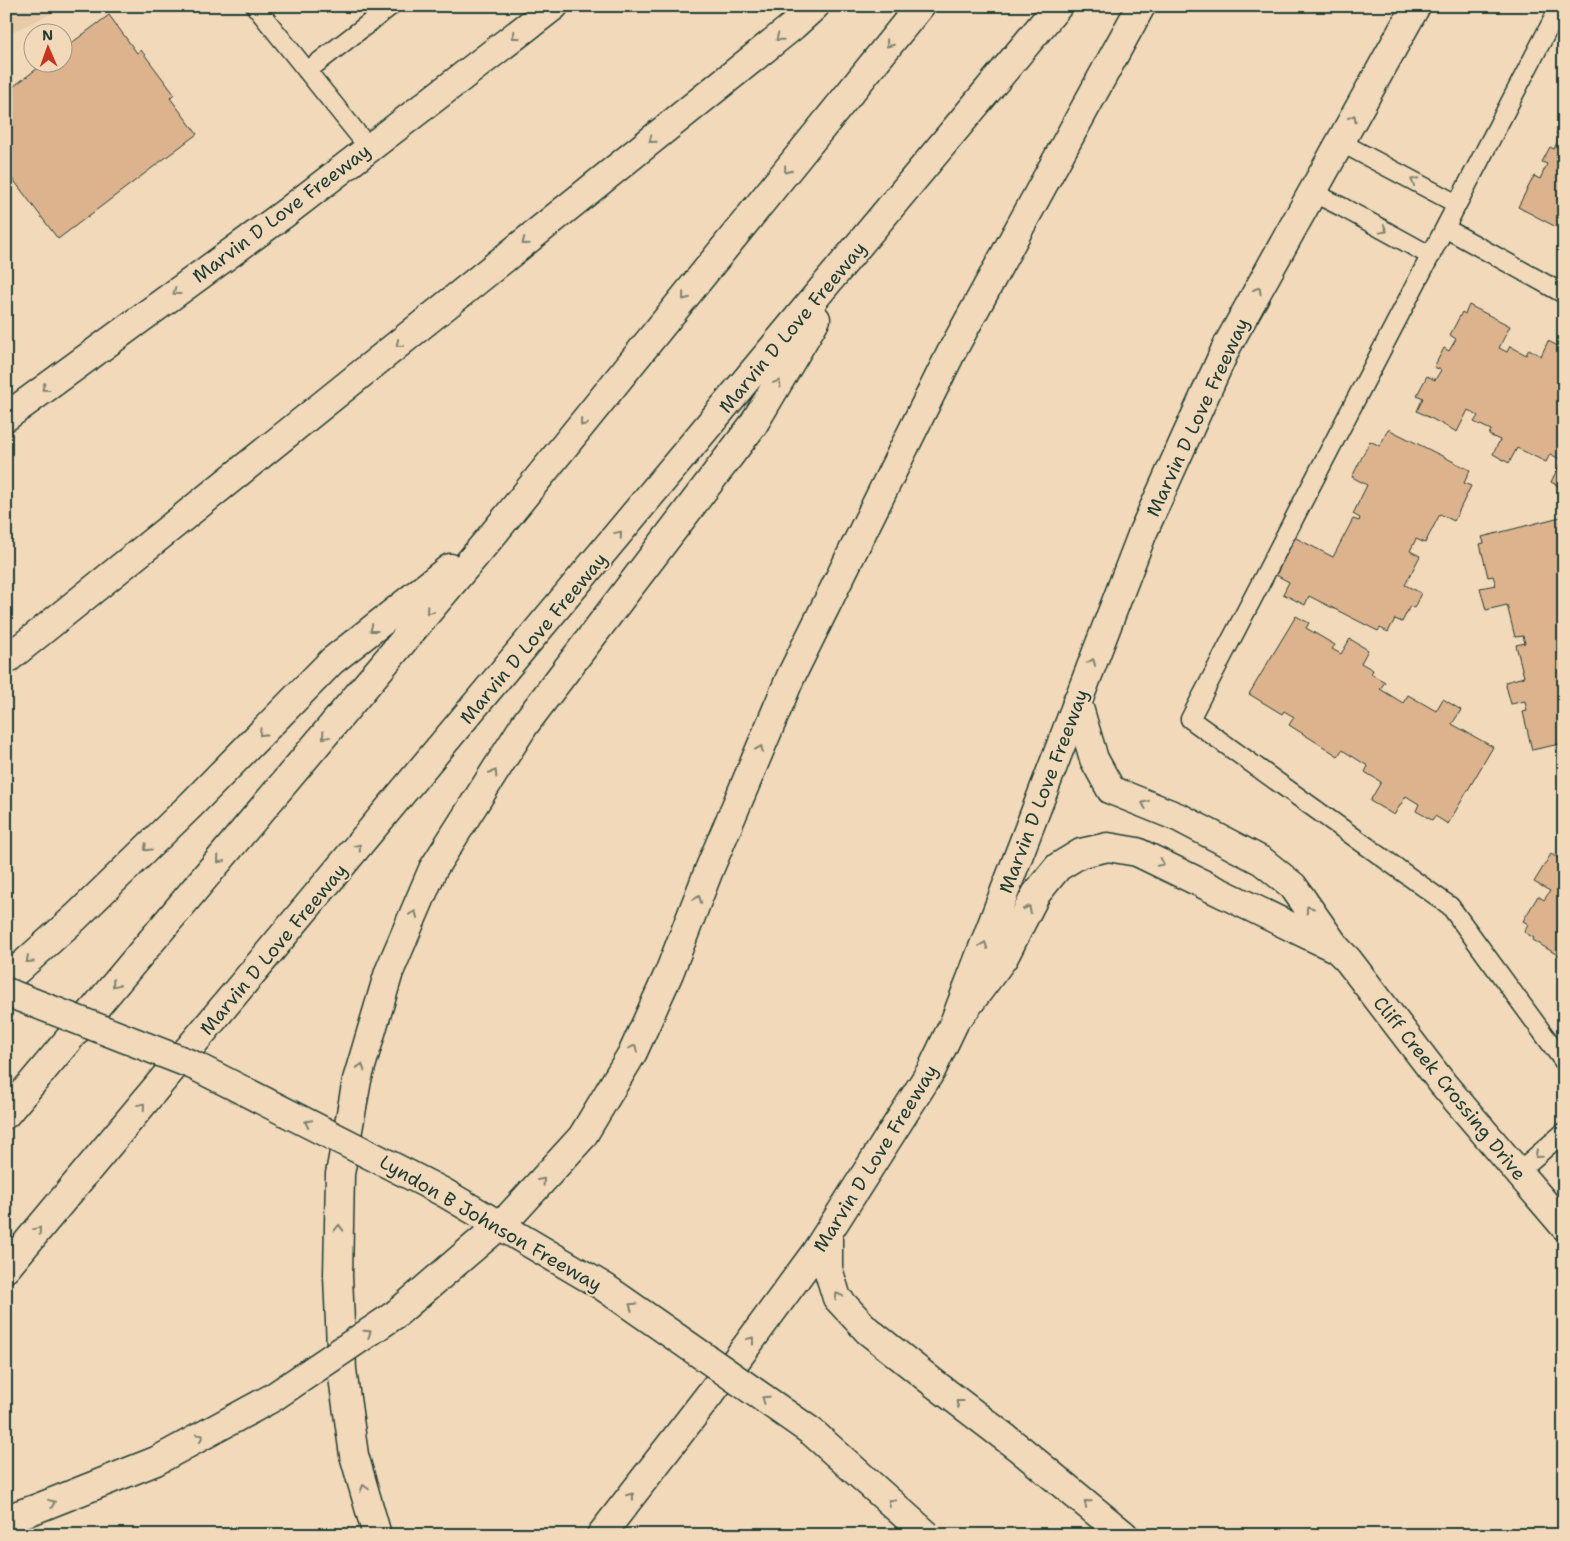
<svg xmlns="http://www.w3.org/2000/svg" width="1570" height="1541" viewBox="0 0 1570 1541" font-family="'Shantell Sans',sans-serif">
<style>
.built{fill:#e7cbaa}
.building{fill:#dcb38d;stroke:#1f3d34}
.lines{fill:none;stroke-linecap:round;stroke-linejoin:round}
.service-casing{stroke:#1f3d34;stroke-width:21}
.tertiary-casing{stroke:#1f3d34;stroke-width:31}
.secondary-casing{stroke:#1f3d34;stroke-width:31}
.motorway-casing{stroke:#1f3d34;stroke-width:31}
.service{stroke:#f2d9ba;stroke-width:18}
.tertiary{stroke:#f2d9ba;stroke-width:28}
.secondary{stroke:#f2d9ba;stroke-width:28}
.motorway{stroke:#f2d9ba;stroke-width:28}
.secondary-bridge-casing{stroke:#1f3d34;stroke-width:31;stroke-linecap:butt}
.motorway-bridge-casing{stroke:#1f3d34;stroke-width:31;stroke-linecap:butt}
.secondary-bridge{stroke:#f2d9ba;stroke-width:28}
.motorway-bridge{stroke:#f2d9ba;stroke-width:28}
.oneway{stroke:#7e8370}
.labels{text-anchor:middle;stroke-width:4;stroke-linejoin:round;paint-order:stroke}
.street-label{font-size:19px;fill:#1f3d34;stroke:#f2d9ba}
</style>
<rect width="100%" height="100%" fill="#f2d9ba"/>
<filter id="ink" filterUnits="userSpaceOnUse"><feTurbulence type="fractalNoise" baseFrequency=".02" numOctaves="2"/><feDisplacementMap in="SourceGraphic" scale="10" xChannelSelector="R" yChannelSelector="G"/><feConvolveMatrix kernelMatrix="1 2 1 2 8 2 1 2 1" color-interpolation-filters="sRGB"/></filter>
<g filter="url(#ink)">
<!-- built -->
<path class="built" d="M6 6H67L6 35Z"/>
<!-- building -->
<path class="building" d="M109 15 137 53 141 50 174 94 170 98 197 134 58 239 6 170V92L46 62H62V50Z
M1564 118V228L1562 230 1518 207 1534 176 1540 179 1547 164 1542 162 1550 147 1554 149 1560 136 1556 134Z
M1469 305 1510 326 1499 348 1507 352 1510 346 1526 355 1529 349 1541 356 1548 341 1564 349V354L1559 363 1564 366V489L1551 482 1562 460 1550 454 1546 462 1517 448 1509 463 1493 454 1500 440 1489 435 1491 430 1474 422 1478 416 1468 410 1457 432 1417 411 1423 398 1417 395 1427 376 1435 380 1441 370 1434 367 1444 348 1449 351 1456 339 1450 335 1462 312 1465 314Z
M1388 429 1470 470 1464 483 1471 486 1454 521 1440 514 1425 543 1416 539 1410 551 1420 556 1405 585 1421 593 1414 608 1410 606 1402 622 1395 619 1388 632 1380 628 1378 631 1309 596 1305 605 1283 594 1289 582 1276 575 1294 537 1333 557 1353 519 1359 521 1360 518 1353 514 1367 485 1352 477 1370 441 1380 446Z
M1564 516V743L1532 750 1523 712 1527 711 1525 701 1511 704 1505 682 1524 677 1516 645 1525 643 1523 636 1515 637 1507 605 1486 610 1480 588 1496 585 1493 576 1488 577 1480 544 1484 543 1482 537Z
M1296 616 1309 623 1306 628 1335 645 1332 649 1341 654 1350 639 1368 650 1361 663 1373 670 1371 674 1385 682 1380 689 1403 703 1408 695 1436 711 1443 699 1461 710 1452 724 1493 747 1448 824 1435 816 1432 820 1416 811 1419 804 1406 796 1394 815 1370 801 1381 782 1365 772 1368 766 1342 750 1338 756 1335 754 1289 725 1294 717 1284 711 1282 714 1249 694Z
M1551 854 1564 861V959L1533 940 1534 938 1524 932 1528 924 1523 921 1538 896 1544 900 1550 891 1534 882Z"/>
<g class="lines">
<defs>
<path id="service" d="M255 6 369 148
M1560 6 1190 719 1450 906 1564 1062
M307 71 391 6
M1340 142 1457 204
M1312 192 1342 207 1431 256
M1445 228 1564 294
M1518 1172 1564 1132"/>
<path id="tertiary" d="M1077 701 1094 759 1111 790 1180 818 1262 861 1293 886 1337 949 1348 960 1443 1084 1564 1226
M962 1013 1004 957 1036 894 1058 867 1081 853 1108 847 1137 852 1335 948"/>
<path id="secondary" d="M6 417 284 214 554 6
M828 1233V1269L837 1298 867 1330 935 1384 1020 1449 1124 1535
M601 1535 737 1359 815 1253 931 1071 954 1023 1143 532 1227 346 1416 6"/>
<path id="motorway" d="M6 660 793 26 815 6
M6 980 76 917 191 805 332 661 450 568
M6 1114 494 533 920 6
M509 1217 582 1137 633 1052 669 973 709 870 791 676 951 353 1141 6
M6 1268 1058 6
M377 1535 354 1455 342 1370 338 1276 340 1174 357 1080 389 972 433 869 525 724 753 425 816 319"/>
</defs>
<!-- service casing -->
<use href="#service" class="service-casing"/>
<!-- tertiary casing -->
<use href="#tertiary" class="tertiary-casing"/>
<!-- secondary casing -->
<use href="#secondary" class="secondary-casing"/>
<!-- motorway casing -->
<use href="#motorway" class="motorway-casing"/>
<!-- service -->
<use href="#service" class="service"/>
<!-- tertiary -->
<use href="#tertiary" class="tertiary"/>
<!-- secondary -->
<use href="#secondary" class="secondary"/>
<!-- motorway -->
<use href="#motorway" class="motorway"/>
<defs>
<path id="secondary-bridge" d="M6 992 193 1065 443 1192 604 1287 812 1432 927 1535"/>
<path id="motorway-bridge" d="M6 1519 38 1508 156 1461 272 1398 396 1314 509 1217"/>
</defs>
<!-- secondary-bridge casing -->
<use href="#secondary-bridge" class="secondary-bridge-casing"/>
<!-- motorway-bridge casing -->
<use href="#motorway-bridge" class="motorway-bridge-casing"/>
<!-- secondary-bridge -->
<use href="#secondary-bridge" class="secondary-bridge"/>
<!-- motorway-bridge -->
<use href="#motorway-bridge" class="motorway-bridge"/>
</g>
<!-- one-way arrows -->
<defs><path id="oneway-chevron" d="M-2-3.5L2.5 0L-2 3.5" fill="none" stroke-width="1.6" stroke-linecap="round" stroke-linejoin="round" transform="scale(1.25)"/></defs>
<g class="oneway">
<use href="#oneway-chevron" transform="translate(515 36) rotate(143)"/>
<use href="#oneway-chevron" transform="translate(779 38) rotate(141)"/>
<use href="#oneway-chevron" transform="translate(889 44) rotate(129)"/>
<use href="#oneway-chevron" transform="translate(1353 118) rotate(-61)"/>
<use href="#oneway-chevron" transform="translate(652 140) rotate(141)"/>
<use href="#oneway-chevron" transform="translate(787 170) rotate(129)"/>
<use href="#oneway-chevron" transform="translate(1414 181) rotate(-152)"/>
<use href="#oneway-chevron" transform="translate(1384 230) rotate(29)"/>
<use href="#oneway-chevron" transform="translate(525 242) rotate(141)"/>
<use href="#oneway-chevron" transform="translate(1258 290) rotate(-61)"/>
<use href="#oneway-chevron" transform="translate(176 292) rotate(144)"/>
<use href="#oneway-chevron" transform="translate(685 297) rotate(129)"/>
<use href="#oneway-chevron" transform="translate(399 344) rotate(141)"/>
<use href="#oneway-chevron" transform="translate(778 383) rotate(-59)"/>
<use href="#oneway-chevron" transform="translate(45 388) rotate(144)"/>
<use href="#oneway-chevron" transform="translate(583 423) rotate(129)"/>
<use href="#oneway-chevron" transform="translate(619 534) rotate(-50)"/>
<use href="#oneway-chevron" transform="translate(429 611) rotate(130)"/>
<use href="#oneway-chevron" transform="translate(373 629) rotate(142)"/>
<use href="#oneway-chevron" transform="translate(1092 662) rotate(-69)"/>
<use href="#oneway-chevron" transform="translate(262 733) rotate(134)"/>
<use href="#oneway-chevron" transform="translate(325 736) rotate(130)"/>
<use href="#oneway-chevron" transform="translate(760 749) rotate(-67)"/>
<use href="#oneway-chevron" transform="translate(494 773) rotate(-58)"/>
<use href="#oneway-chevron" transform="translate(1145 804) rotate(-158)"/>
<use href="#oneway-chevron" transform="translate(358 847) rotate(-50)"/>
<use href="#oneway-chevron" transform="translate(147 848) rotate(136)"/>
<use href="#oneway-chevron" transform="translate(220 860) rotate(130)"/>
<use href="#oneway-chevron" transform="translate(1161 863) rotate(26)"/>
<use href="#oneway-chevron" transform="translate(698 899) rotate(-69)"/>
<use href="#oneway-chevron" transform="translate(1028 909) rotate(-63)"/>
<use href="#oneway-chevron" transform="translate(1309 909) rotate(-125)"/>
<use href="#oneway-chevron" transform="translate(414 914) rotate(-67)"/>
<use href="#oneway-chevron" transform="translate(984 945) rotate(-69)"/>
<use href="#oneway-chevron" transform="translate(29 960) rotate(138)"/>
<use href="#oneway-chevron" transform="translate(115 984) rotate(130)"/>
<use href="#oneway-chevron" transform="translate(634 1048) rotate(-64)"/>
<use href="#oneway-chevron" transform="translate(361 1067) rotate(-73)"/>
<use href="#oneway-chevron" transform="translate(142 1106) rotate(-50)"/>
<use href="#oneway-chevron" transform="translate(308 1123) rotate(-153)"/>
<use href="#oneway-chevron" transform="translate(1538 1155) rotate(139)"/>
<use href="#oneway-chevron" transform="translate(542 1181) rotate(-48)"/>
<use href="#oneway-chevron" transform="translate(339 1228) rotate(-89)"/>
<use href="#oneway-chevron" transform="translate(38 1230) rotate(-50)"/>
<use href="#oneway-chevron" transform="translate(838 1296) rotate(-119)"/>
<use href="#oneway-chevron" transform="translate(632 1306) rotate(-145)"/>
<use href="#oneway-chevron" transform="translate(368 1333) rotate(-34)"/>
<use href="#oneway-chevron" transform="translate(751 1340) rotate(-53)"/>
<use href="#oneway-chevron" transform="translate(765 1399) rotate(-145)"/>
<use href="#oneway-chevron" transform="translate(959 1403) rotate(-143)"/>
<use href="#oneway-chevron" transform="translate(200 1437) rotate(-28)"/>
<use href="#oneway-chevron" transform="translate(364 1488) rotate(-106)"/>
<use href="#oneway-chevron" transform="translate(631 1496) rotate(-52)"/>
<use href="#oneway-chevron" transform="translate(891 1502) rotate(-138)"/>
<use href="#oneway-chevron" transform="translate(52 1503) rotate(-22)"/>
<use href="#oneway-chevron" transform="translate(1087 1503) rotate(-141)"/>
</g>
</g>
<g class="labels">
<!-- street labels -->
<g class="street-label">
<text transform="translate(281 213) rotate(-37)" y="7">Marvin D Love Freeway</text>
<text transform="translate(792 327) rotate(-50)" y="7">Marvin D Love Freeway</text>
<text transform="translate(1197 417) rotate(-65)" y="7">Marvin D Love Freeway</text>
<text transform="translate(533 638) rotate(-50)" y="7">Marvin D Love Freeway</text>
<text transform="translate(1043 791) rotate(-69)" y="7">Marvin D Love Freeway</text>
<text transform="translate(273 949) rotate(-50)" y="7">Marvin D Love Freeway</text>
<text transform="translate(1450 1088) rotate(51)" y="7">Cliff Creek Crossing Drive</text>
<text transform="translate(875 1158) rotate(-58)" y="7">Marvin D Love Freeway</text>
<text transform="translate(491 1223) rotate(30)" y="7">Lyndon B Johnson Freeway</text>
</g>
</g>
<!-- margin -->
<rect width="1570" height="1541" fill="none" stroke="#f2d9ba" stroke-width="25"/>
<rect x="12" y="12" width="1545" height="1516" fill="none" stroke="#1f3d34" stroke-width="2" filter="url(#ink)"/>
<!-- north arrow -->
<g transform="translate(48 48) rotate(358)"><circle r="24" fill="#f2d9ba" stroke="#9e9b84"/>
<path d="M0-4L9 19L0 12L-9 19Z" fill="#c8321e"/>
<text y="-8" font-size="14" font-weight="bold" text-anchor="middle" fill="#1f3d34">N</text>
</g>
</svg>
